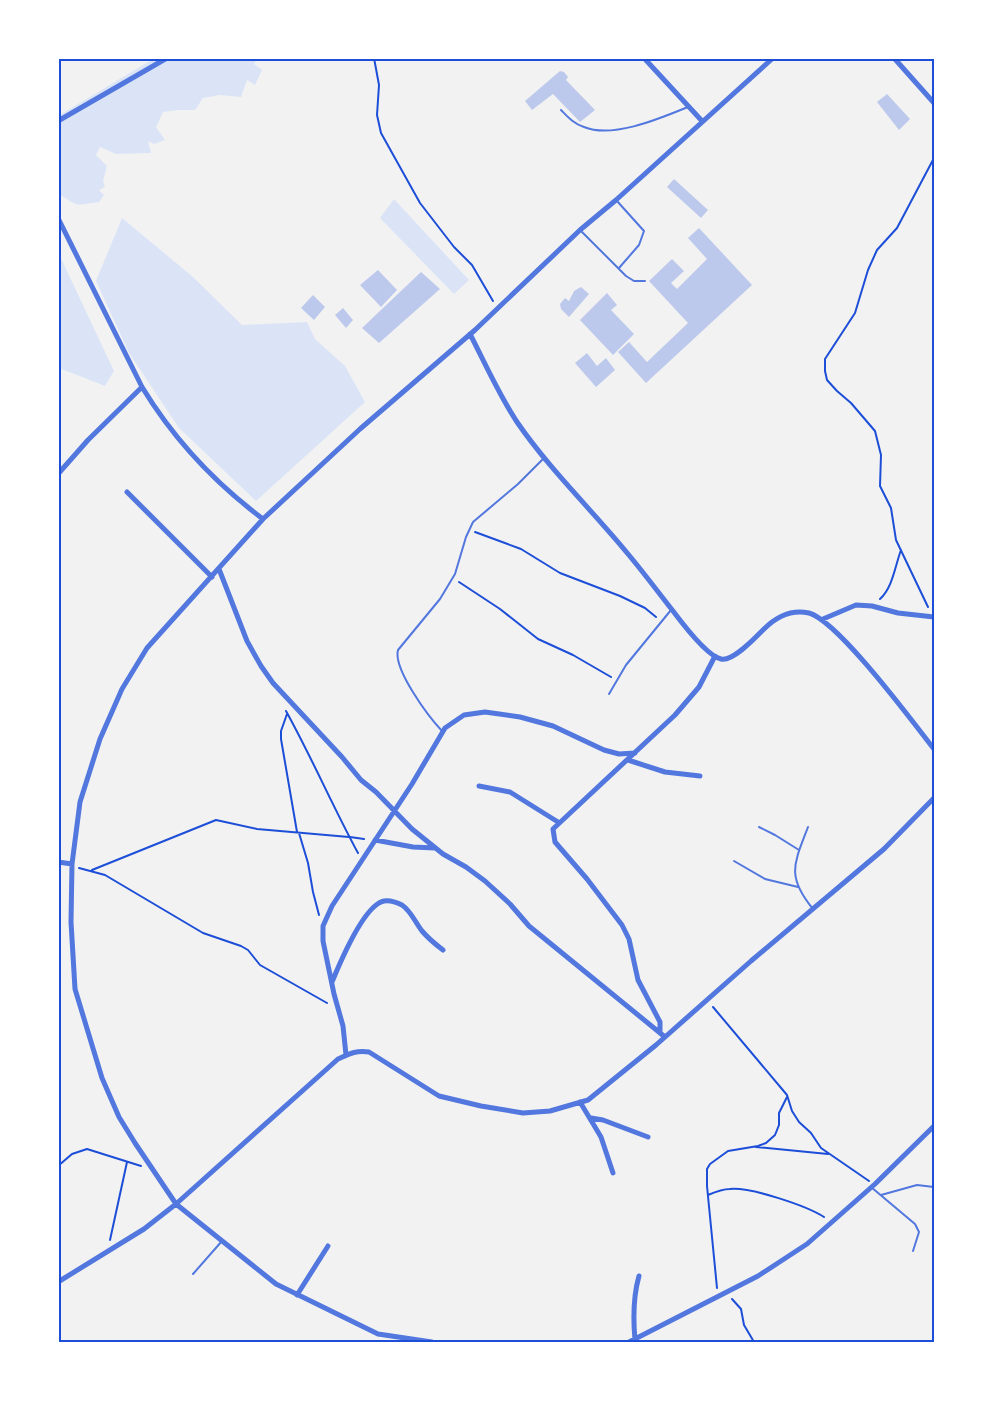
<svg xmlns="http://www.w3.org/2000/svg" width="993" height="1401" viewBox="0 0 993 1401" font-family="'IBM Plex Sans',sans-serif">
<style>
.green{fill:#dbe4f7}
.building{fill:#bdc9ec}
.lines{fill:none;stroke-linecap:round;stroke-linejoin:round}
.path{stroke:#1d4ed8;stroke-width:2}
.service{stroke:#5277de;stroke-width:2}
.minor{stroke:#5277de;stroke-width:5}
.neatline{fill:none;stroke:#1d4ed8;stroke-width:2}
</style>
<rect width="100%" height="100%" fill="#f2f2f2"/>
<!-- green -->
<path class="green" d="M153 59H257L254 64 262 70 255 85 247 80 241 97 220 95 203 98 195 110H178L163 112 156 127 165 140 154 144 148 141 151 153 116 154 100 147 96 155 107 166 103 181 105 187 99 190 104 195 99 202C75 205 80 208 59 194L58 116Z
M394 199 469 280 454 294 380 218Z
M122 218 193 277 242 325 307 322 315 339 345 366 365 402 256 501 179 428 129 353 96 281Z
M58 252 114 371 105 386 59 368Z"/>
<!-- building -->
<path class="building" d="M560 71 564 72 568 77 566 80 595 110 580 122 553 94 532 110 525 101Z
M887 94 910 119 899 130 877 102Z
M674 179 708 210 701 218 667 187Z
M699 228 752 285 646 383 618 352 629 342 647 362 688 323 649 281 672 259 684 271 671 283 677 289 707 259 688 238Z
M378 270 397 290 381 307 360 285Z
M421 272 440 289 379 343 362 328Z
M581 287 589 294 569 317 561 309 560 304 565 298 569 301 574 291Z
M607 293 617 305 611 310 634 334 613 355 580 320Z
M313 295 325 307 314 320 301 308Z
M343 308 353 320 346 328 335 315Z
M587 353 597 366 606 358 615 370 596 387 575 363Z"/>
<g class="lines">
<!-- path -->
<path class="path" d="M374 58 379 85 377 115 381 133 420 203 454 247 472 265 493 301
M475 532 521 549 560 573 620 596 645 608 656 617
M459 582 500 609 538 639 573 655 611 677
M880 599C893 587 895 566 901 550
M928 607 896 540 891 508 880 486 881 455 875 431 851 403 837 391 827 380 825 371V359L855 313 868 270 877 250 897 228 934 158
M286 711C312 758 333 807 358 853
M287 714 281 731V739L297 832
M299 833 308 863 313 892 319 915
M350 837 364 839
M79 868 105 875 203 933 241 946 248 950 260 965 327 1003
M92 870 216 820 257 829 349 837
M713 1007 787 1095 792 1111 799 1122 811 1133 821 1148 869 1181
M756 1147 828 1154
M58 1166 72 1154 87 1149 141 1166
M708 1195C715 1192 723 1189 730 1189 751 1187 807 1206 824 1217
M110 1240 127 1162
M717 1288 707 1186V1169L710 1164 728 1151 758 1146 766 1143 775 1135 779 1125V1113L787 1097
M732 1299 741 1309 744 1325 754 1342"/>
<!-- service -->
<path class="service" d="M561 110C568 117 574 124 584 127 613 139 661 118 688 107
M617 201 644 231 639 245 619 268
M580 230 626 276 634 281H645
M609 694 626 665 671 610
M442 731C428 716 393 669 398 650L440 599 455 574 466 537 473 522 518 484 543 459
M759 827 775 835 799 850
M808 827C794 864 786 876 813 909
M734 861 765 879 798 887
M871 1187 915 1224 919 1232 913 1251
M881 1195 917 1185 934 1187
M193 1274 222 1241"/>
<!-- minor -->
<path class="minor" d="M644 58 702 121
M894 58 934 103
M58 121 167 58
M58 218 142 387C173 438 215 483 263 519
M470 334C485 363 499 395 517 422 550 470 592 510 628 554 644 573 658 592 673 611 682 623 707 656 721 659 733 662 756 637 764 629 776 617 791 609 809 613 838 621 912 721 934 749
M58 474 88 440 142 387
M127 492 212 577
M219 569 247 641 261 666 273 683 342 757 361 780 376 792 412 829 443 854 466 867 485 881 510 904 529 926 665 1037
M823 619 856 605 872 606 898 613 934 617
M628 760 665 772 700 776
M479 786 510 792 558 822
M375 840 413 847 435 848
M58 862 72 864
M332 982C339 965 364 905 384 901 390 900 396 902 402 905 411 911 415 922 422 931 428 938 435 944 443 950
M660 1033V1022L638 980 629 939 622 925 587 879 555 842 553 829 675 715 699 687 715 656
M346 1055 343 1026 334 994 323 941V926L332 906 412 784 445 728 464 715 485 712 520 717 553 726 604 750 619 754 635 753
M580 1102 601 1137 613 1173
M591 1118 603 1120 648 1137
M58 1282 144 1229 176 1204 338 1059C349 1054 356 1050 369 1052L439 1096 481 1106 523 1113 550 1111 588 1100 656 1045 751 961 884 849 934 798
M297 1295 328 1246
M635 1340C633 1318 633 1297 639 1276
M432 1342 378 1334 276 1284 176 1204 135 1143 119 1117 102 1078 75 989 71 922 72 864 80 802 100 739 122 689 147 648 263 519 360 429 475 330 580 230 616 200 773 58
M629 1342 758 1276 807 1244 875 1184 934 1126"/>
</g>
<!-- border -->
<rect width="993" height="1401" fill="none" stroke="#ffffff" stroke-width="120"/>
<rect x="60" y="60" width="873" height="1281" class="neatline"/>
</svg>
